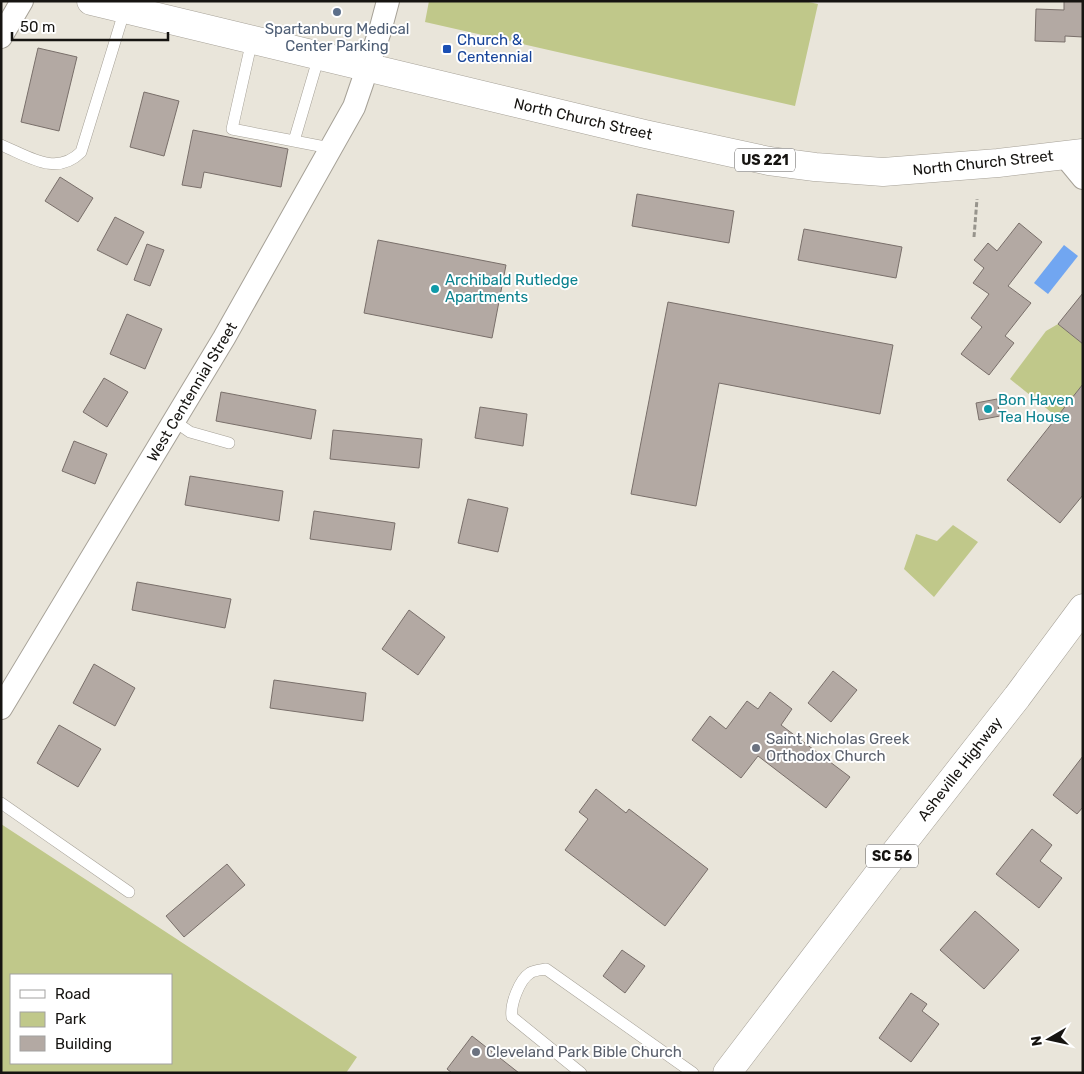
<svg xmlns="http://www.w3.org/2000/svg" width="1084" height="1074" viewBox="0 0 1084 1074" font-family="Rubik,sans-serif">
<style>
.green{fill:#c0c88a;fill-rule:evenodd}
.water{fill:#71a6f1}
.building{fill:#b3a9a3;stroke:#796f6a}
.lines{fill:none;stroke-linecap:round;stroke-linejoin:round}
.lane-casing{stroke:#a6a197;stroke-width:12}
.street-casing{stroke:#a6a197;stroke-width:24}
.primary-casing{stroke:#a6a197;stroke-width:29}
.path{stroke:#97948c;stroke-width:3;stroke-dasharray:5 2.5;stroke-linecap:butt}
.lane{stroke:#fff;stroke-width:11}
.street{stroke:#fff;stroke-width:22}
.primary{stroke:#fff;stroke-width:28}
.service-dot{fill:#5c6f8a;stroke:#fff;stroke-width:2}
.transit-dot{fill:#1a4fb4;stroke:#fff;stroke-width:2}
.culture-dot{fill:#0f9aa8;stroke:#fff;stroke-width:2}
.worship-dot{fill:#6b7280;stroke:#fff;stroke-width:2}
.labels{text-anchor:middle;stroke-width:4;stroke-linejoin:round;paint-order:stroke}
.shield{fill:#fff;stroke:#5c5a58;stroke-width:1}
.shield-label{font-size:14px;font-weight:bold;fill:#161411}
.service-label{font-size:15px;fill:#4e5e75;stroke:#fff}
.transit-label{font-size:15px;fill:#164399;stroke:#fff;text-anchor:start}
.street-label{font-size:15px;fill:#161411;stroke:#fff}
.culture-label{font-size:15px;fill:#0d838f;stroke:#fff;text-anchor:start}
.worship-label{font-size:15px;fill:#5b616d;stroke:#fff;text-anchor:start}
</style>
<rect width="100%" height="100%" fill="#e9e5da"/>
<!-- green -->
<path class="green" d="M429 1H804L818 4 795 106 425 22Z
M1058 324 1083 344V384L1057 417 1010 379 1046 331Z
M953 525 978 542 934 597 904 569 916 534 937 541Z
M1 824 357 1057 346 1073H1ZM11 975H171V1063H11Z"/>
<!-- water -->
<path class="water" d="M1064 245 1078 256 1048 294 1034 283Z"/>
<!-- building -->
<path class="building" d="M1064 1H1083V37L1065 36V42L1035 41 1036 9 1064 10Z
M38 48 77 57 59 131 21 122Z
M144 92 179 101 164 156 130 147Z
M193 130 288 149 281 187 204 172 201 188 182 185Z
M60 177 93 198 78 222 45 201Z
M637 194 734 211 729 243 632 226Z
M115 217 144 232 127 265 97 250Z
M1019 223 1042 242 1008 286 1031 303 1005 336 1014 343 989 375 961 354 982 327 971 318 989 294 973 283 984 268 974 260 988 243 997 251Z
M804 229 902 247 896 278 798 260Z
M378 240 506 265 492 338 364 313Z
M147 244 164 250 150 286 134 280Z
M1083 293V344L1058 324Z
M668 302 893 345 880 414 719 383 696 506 631 494Z
M127 314 162 329 145 369 110 354Z
M104 378 128 392 107 427 83 412Z
M1083 384V495L1060 523 1007 480Z
M221 392 316 410 311 439 216 421Z
M997 399 1000 416 979 420 976 403Z
M480 407 527 414 523 446 475 438Z
M333 430 422 439 419 468 330 459Z
M74 441 107 454 95 484 62 471Z
M190 476 283 491 279 521 185 505Z
M468 499 508 508 498 552 458 543Z
M314 511 395 523 391 550 310 539Z
M137 582 231 599 225 628 132 610Z
M409 610 445 637 418 675 382 649Z
M94 664 135 688 115 726 73 703Z
M833 671 857 690 831 722 808 703Z
M274 680 366 693 363 721 270 708Z
M770 692 792 709 781 725 850 777 826 808 758 756 741 778 692 740 710 716 726 729 747 701 758 709Z
M59 725 101 749 78 787 37 763Z
M1083 756V807L1077 814 1053 795Z
M596 789 626 813 629 809 708 869 665 926 565 850 588 819 579 812Z
M1032 829 1052 845 1040 861 1062 878 1039 908 996 874Z
M227 864 245 885 184 937 166 916Z
M975 911 1019 950 984 989 940 950Z
M622 950 645 966 625 993 603 976Z
M911 993 927 1004 922 1011 939 1024 911 1062 879 1038Z
M472 1036 519 1073H452L447 1069Z"/>
<g class="lines">
<defs>
<path id="lane" d="M252 40 232 129 294 141 319 56
M294 141 330 148
M1 145C28 156 56 177 81 152L125 9
M174 421 190 432 229 443
M1 803 129 892
M581 1073 512 1017C510 1005 519 980 530 973 535 970 541 970 546 969L693 1073"/>
<path id="street" d="M1 37 22 1
M1064 155 1083 178
M1 708 224 338 354 107 380 31 388 1"/>
<path id="primary" d="M91 1 645 134 769 161 815 167 883 172 998 163 1083 153
M727 1073 880 872 1017 697 1083 608"/>
</defs>
<!-- lane casing -->
<use href="#lane" class="lane-casing"/>
<!-- street casing -->
<use href="#street" class="street-casing"/>
<!-- primary casing -->
<use href="#primary" class="primary-casing"/>
<!-- path -->
<path class="path" d="M974 237 977 199"/>
<!-- lane -->
<use href="#lane" class="lane"/>
<!-- street -->
<use href="#street" class="street"/>
<!-- primary -->
<use href="#primary" class="primary"/>
</g>
<!-- markers -->
<circle class="service-dot" cx="337" cy="12" r="5"/>
<rect class="transit-dot" x="442" y="44" width="10" height="10" rx="2.5"/>
<g class="culture-dot">
<circle cx="435" cy="289" r="5"/>
<circle cx="988" cy="409" r="5"/>
</g>
<g class="worship-dot">
<circle cx="756" cy="748" r="5"/>
<circle cx="476" cy="1052" r="5"/>
</g>
<g class="labels">
<!-- shield labels -->
<g class="shield">
<rect x="735" y="148.5" width="60" height="23" rx="4"/>
<rect x="866" y="844.5" width="52" height="23" rx="4"/>
</g>
<g class="shield-label">
<text x="765" y="165">US 221</text>
<text x="892" y="861">SC 56</text>
</g>
<!-- service labels -->
<g class="service-label">
<text x="337" y="34">Spartanburg Medical<tspan x="337" dy="17">Center Parking</tspan></text>
</g>
<!-- transit labels -->
<g class="transit-label">
<text x="457" y="45">Church &amp;<tspan x="457" dy="17">Centennial</tspan></text>
</g>
<!-- street labels -->
<g class="street-label">
<text transform="translate(583 119) rotate(13)" y="5">North Church Street</text>
<text transform="translate(983 163) rotate(-6)" y="5">North Church Street</text>
<text transform="translate(192 392) rotate(-59)" y="5">West Centennial Street</text>
<text transform="translate(960 769) rotate(-52)" y="5">Asheville Highway</text>
</g>
<!-- culture labels -->
<g class="culture-label">
<text x="445" y="285">Archibald Rutledge<tspan x="445" dy="17">Apartments</tspan></text>
<text x="998" y="405">Bon Haven<tspan x="998" dy="17">Tea House</tspan></text>
</g>
<!-- worship labels -->
<g class="worship-label">
<text x="766" y="744">Saint Nicholas Greek<tspan x="766" dy="17">Orthodox Church</tspan></text>
<text x="486" y="1057">Cleveland Park Bible Church</text>
</g>
</g>
<!-- border -->
<rect width="1084" height="1074" fill="none" stroke="#161411" stroke-width="5"/>
<!-- legend -->
<rect x="10" y="974" width="162" height="90" fill="#ffffff" stroke="#a2a1a0"/>
<rect x="20" y="990" width="25" height="8" fill="#ffffff" stroke="#a2a1a0"/>
<text x="55" y="999" font-size="15" fill="#161411">Road</text>
<rect x="20" y="1012" width="25" height="15" fill="#c0c88a" stroke="#a2a1a0"/>
<text x="55" y="1024" font-size="15" fill="#161411">Park</text>
<rect x="20" y="1036" width="25" height="15" fill="#b3a9a3" stroke="#a2a1a0"/>
<text x="55" y="1049" font-size="15" fill="#161411">Building</text>
<!-- north arrow -->
<g transform="translate(1049 1039) rotate(261)" stroke="#ffffff" stroke-width="4" paint-order="stroke">
<path d="M0-4L9 19L0 12L-9 19Z" fill="#161411"/>
<text y="-8" font-size="14" font-weight="bold" text-anchor="middle" fill="#161411">N</text>
</g>
<!-- scale -->
<path d="M12 32v8h156v-8" fill="none" stroke="#161411" stroke-width="2.5"/>
<text x="20" y="32" font-size="15" fill="#161411" stroke="#ffffff" stroke-width="4" paint-order="stroke">50 m</text>
</svg>
